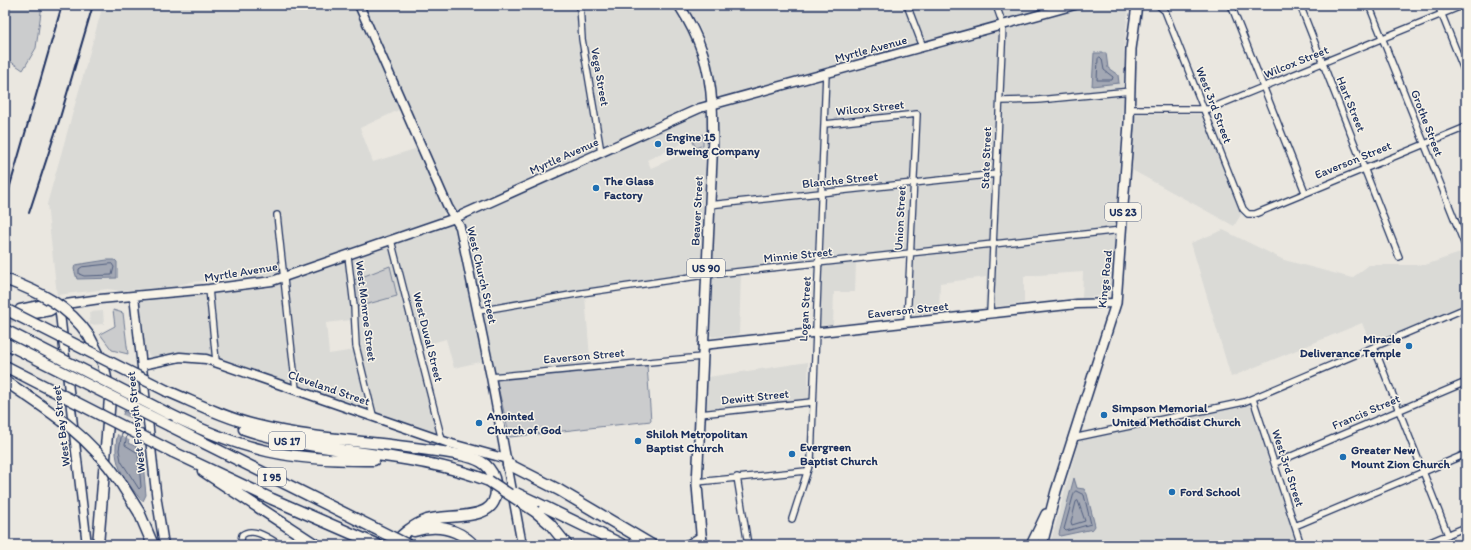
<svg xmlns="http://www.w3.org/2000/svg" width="1471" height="550" viewBox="0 0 1471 550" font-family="Itim,sans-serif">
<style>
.built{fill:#dadad6;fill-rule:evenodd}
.green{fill:#cbcccd;stroke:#737e96}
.water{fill:#a3a8b4;stroke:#6d7892}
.pier{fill:#eae7e0}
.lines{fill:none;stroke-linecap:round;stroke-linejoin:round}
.shore{stroke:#515f80;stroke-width:1}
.secondary-tunnel{stroke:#c1c2c6;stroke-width:8;stroke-dasharray:8 4;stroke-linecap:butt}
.street-casing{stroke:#1b2f5e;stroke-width:8}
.secondary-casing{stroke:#1b2f5e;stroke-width:11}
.primary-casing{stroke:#1b2f5e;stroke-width:12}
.highway-casing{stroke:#1b2f5e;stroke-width:13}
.street{stroke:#f7f3e8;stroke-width:5.5}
.secondary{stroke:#f7f3e8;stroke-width:8}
.primary{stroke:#f7f3e8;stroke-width:9}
.highway{stroke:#f7f3e8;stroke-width:10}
.rail{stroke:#1b2f5e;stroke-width:2}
.highway-bridge-casing{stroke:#1b2f5e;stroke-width:13;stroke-linecap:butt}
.highway-bridge{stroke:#f7f3e8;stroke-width:10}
.poi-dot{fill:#1f6fb2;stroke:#f7f3e8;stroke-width:1.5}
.labels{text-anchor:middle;stroke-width:3;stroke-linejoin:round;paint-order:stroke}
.shield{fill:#f7f3e8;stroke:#5d6a87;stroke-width:1}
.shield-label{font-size:11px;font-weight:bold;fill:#1b2f5e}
.street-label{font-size:12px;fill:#1b2f5e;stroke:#f7f3e8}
.poi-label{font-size:12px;font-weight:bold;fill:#1b2f5e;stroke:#f7f3e8;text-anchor:start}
</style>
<rect width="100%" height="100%" fill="#eae7e0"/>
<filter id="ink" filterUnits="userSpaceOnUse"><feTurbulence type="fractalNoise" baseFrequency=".025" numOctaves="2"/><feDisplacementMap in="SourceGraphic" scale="8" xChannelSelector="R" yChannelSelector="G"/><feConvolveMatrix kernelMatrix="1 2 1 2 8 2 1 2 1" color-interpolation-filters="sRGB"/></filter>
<g filter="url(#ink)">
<!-- built -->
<path class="built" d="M103 5H354L401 109 360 128 373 162 418 148 445 209 442 217 277 274 247 279 234 278 190 282 177 286 120 291 108 289 57 295 47 204Z
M362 5H673L686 26 698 52 705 99 457 211 452 206Z
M686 5H992L993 8 1000 5H1056L721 97 718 95 716 88 707 44 698 24Z
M1096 5H1129L1124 46V87L1115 233 1111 290 1107 295 1082 298 1083 272 1024 276V303L985 308 986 277 940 283 939 312 904 316 906 257 856 262 855 292H834L833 325 813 326 815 266 741 275 739 334 713 337 710 335 720 108Z
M703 112 707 114V124L700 279 585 296 591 370 496 379 463 220ZM703 134V145L651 168 647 160Z
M1135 113 1203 114 1242 213 1234 226 1132 170Z
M454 224 461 245 483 361 454 368 446 339 415 348 437 435 212 356 189 353 154 358 150 356 146 352 140 304 141 301 272 287ZM351 320 355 350 329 354 326 323Z
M1223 230 1284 260 1352 278 1369 265H1425L1466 251V305L1371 345 1362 323 1231 377 1191 243Z
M103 311 104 324 90 325 89 312Z
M808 362 809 406 707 417 708 377Z
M1250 404 1297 545H1050L1079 439Z"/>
<!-- green -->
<path class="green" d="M5 5H42L36 48 23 70 7 59Z
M703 134V145L696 148 692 140Z
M390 266 397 296 357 307 354 280Z
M113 310 123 313 128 354 112 350 100 334 115 326Z
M647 365 651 421 510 437 496 379Z"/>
<!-- water -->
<path class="water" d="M1094 53H1106L1108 68 1118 75 1119 83 1092 86Z
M107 260H115L117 262V278L77 279 74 269 75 265Z
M124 411 133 416 134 427 128 443 139 448 142 452 146 495 143 501H142C113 466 110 454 124 411Z
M1074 478 1077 488 1084 489 1087 494 1095 526 1093 529 1060 536 1059 534Z"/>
<!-- pier -->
<path class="pier" d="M121 414 136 421V428L131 441 115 433Z"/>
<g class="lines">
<!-- shore -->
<path class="shore" d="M1100 57 1102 59 1104 70 1113 77 1112 80H1097L1098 59Z
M112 264 114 267 112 275 84 276 79 274V269L82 267Z
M122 432 119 450 121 461 139 489 141 487 138 453 125 445 127 435
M1076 491 1084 495 1091 524 1066 531 1064 529 1074 493Z
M1078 501 1085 521 1072 525 1071 522 1076 502Z"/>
<!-- secondary-tunnel -->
<path class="secondary-tunnel" d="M5 320 18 317"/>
<defs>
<path id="street" d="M580 5 582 39 601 152
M907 5 923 47
M1158 5 1165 11 1243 209 1248 214H1255L1466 127
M1231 5 1305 192
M1300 5 1399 257
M1369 5 1466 248
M1438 5 1466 75
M1000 101 1038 100 1131 91
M1130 109H1209L1464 5
M825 124 917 114 907 323
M709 205 997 174
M277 215 296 389
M391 240 442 440
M348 256 354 306 356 346 373 415
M209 289 216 361
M478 311 582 293 698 276 1122 230
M990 313 1003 25 996 5
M1374 347 1448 535
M491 377 702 357
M1253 399 1301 545
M700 414 812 402
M1073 438 1244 402 1466 308
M1275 463 1466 382
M737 477 748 545
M697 482 806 471
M792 519 811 460 826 73
M1295 526 1466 454
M240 545 242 535C253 526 270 539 280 545
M1423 545 1466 527"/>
<path id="secondary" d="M359 5 448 207 460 227 491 377 522 545
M134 296 157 501 164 545
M59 305 87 545
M20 309 49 303 59 305 100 299 209 289 272 281 455 218 700 108 1075 5
M19 317 50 311 59 305
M703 345 1077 304 1116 303
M142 365 180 357 206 359 452 444 507 459"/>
<path id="primary" d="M679 5C700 38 710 66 712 106 713 116 712 127 713 137L697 485 702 545
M1031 545 1046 514
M1042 545 1056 491 1116 303 1129 123 1131 49 1137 5"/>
<path id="highway" d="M89 336 103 363 110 398 98 545
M167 391C196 403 225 418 255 425 322 442 393 442 461 455 475 458 489 462 494 478 507 526 452 512 427 520 413 525 403 534 392 545
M169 414C243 451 291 461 374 460
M170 426 374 528
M244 429C324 456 411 450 489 481
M173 452 272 499 378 545
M508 464 559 490 652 545
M203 471 316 545
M119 480 139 512 153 545
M535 502 623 545
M536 512 550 524 567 545
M414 531C436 524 457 528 474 545
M689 545 701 538"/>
</defs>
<!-- street casing -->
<use href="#street" class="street-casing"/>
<!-- secondary casing -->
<use href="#secondary" class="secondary-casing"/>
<!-- primary casing -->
<use href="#primary" class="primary-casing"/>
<!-- highway casing -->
<use href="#highway" class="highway-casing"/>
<!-- street -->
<use href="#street" class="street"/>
<!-- secondary -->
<use href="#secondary" class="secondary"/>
<!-- primary -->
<use href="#primary" class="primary"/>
<!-- highway -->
<use href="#highway" class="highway"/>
<!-- rail -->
<path class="rail" d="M5 203 62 5
M29 213 59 121 93 5"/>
<defs>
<path id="highway-bridge" d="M5 279C39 292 68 305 89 336
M5 309 167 391
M5 330 169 414
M5 343 170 426
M5 366 173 452
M5 381C50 411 88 435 119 480
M489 481 536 512
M516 493 535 502
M374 528 408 545"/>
</defs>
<!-- highway-bridge casing -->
<use href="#highway-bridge" class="highway-bridge-casing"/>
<!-- highway-bridge -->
<use href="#highway-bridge" class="highway-bridge"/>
</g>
</g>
<!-- markers -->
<g class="poi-dot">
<circle cx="658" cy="144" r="4"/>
<circle cx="596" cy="188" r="4"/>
<circle cx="1409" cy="346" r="4"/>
<circle cx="1104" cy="415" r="4"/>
<circle cx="479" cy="423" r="4"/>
<circle cx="638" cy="441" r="4"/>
<circle cx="792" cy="454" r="4"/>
<circle cx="1343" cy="457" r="4"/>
<circle cx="1172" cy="492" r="4"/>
</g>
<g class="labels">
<!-- shield labels -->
<g class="shield">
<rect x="1105" y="203" width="36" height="18" rx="3"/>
<rect x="687" y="259" width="38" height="18" rx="3"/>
<rect x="269" y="432" width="36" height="18" rx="3"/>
<rect x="258" y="468" width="28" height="18" rx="3"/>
</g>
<g class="shield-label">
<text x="1123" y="216">US 23</text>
<text x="706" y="272">US 90</text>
<text x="287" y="445">US 17</text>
<text x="272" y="481">I 95</text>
</g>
<!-- street labels -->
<g class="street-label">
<text transform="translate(871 49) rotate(-15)" y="4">Myrtle Avenue</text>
<text transform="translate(1296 62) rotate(-22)" y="4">Wilcox Street</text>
<text transform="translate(600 77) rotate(80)" y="4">Vega Street</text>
<text transform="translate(1351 104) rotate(68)" y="4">Hart Street</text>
<text transform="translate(1214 105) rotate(69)" y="4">West 3rd Street</text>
<text transform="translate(870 108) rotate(-6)" y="4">Wilcox Street</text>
<text transform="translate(1427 123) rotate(69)" y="4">Grothe Street</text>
<text transform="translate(564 156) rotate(-24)" y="4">Myrtle Avenue</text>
<text transform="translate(986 158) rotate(-88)" y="4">State Street</text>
<text transform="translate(1353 160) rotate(-22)" y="4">Eaverson Street</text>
<text transform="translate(840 180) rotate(-6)" y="4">Blanche Street</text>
<text transform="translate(697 211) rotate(-87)" y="4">Beaver Street</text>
<text transform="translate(900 218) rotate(-87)" y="4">Union Street</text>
<text transform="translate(798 255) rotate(-6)" y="4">Minnie Street</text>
<text transform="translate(241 272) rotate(-9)" y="4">Myrtle Avenue</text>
<text transform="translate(482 275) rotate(77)" y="4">West Church Street</text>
<text transform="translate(1105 279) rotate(-84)" y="4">Kings Road</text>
<text transform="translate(805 309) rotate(-87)" y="4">Logan Street</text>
<text transform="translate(908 310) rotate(-6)" y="4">Eaverson Street</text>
<text transform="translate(366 311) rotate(83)" y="4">West Monroe Street</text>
<text transform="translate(428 337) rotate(76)" y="4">West Duval Street</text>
<text transform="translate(584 356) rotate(-5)" y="4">Eaverson Street</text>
<text transform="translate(329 388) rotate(19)" y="4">Cleveland Street</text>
<text transform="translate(755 397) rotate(-6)" y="4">Dewitt Street</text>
<text transform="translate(1366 412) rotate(-23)" y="4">Francis Street</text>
<text transform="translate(136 422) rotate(-96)" y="4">West Forsyth Street</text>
<text transform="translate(61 426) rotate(-97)" y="4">West Bay Street</text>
<text transform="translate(1288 468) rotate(72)" y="4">West 3rd Street</text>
</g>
<!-- poi labels -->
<g class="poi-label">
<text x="666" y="141">Engine 15<tspan x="666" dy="14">Brweing Company</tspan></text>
<text x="604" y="185">The Glass<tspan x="604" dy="14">Factory</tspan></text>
<text x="1401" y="343" text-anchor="end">Miracle<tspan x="1401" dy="14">Deliverance Temple</tspan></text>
<text x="1112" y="412">Simpson Memorial<tspan x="1112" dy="14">United Methodist Church</tspan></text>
<text x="487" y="420">Anointed<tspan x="487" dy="14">Church of God</tspan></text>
<text x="646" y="438">Shiloh Metropolitan<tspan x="646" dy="14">Baptist Church</tspan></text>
<text x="800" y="451">Evergreen<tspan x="800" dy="14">Baptist Church</tspan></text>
<text x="1351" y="454">Greater New<tspan x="1351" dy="14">Mount Zion Church</tspan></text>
<text x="1180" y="496">Ford School</text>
</g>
</g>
<!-- margin -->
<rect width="1471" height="550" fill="none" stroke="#f7f3e8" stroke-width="20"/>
<rect x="10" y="10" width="1451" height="530" fill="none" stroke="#1b2f5e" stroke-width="1.5" filter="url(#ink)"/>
</svg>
